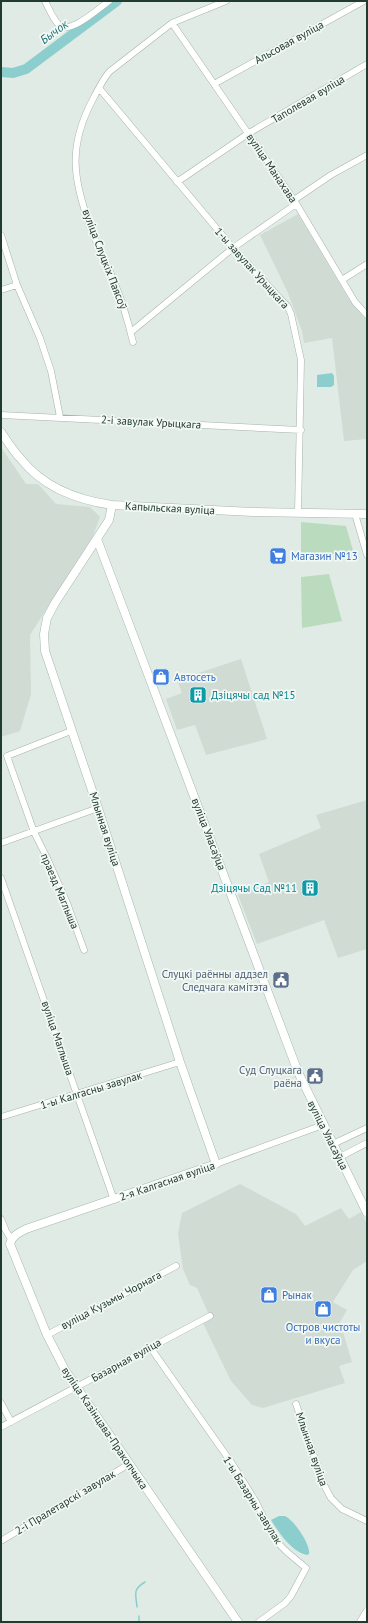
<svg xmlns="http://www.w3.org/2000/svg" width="368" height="1623" viewBox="0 0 368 1623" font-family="'PT Sans',sans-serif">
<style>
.built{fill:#d0dbd4}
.green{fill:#bbdbbf}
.water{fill:#8ccece}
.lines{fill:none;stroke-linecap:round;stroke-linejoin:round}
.stream{stroke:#8ccece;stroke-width:1.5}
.river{stroke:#8ccece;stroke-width:10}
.street-casing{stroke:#a4b3ab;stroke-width:7}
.secondary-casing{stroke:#a3b9ae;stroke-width:9}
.street{stroke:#fff;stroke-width:6}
.secondary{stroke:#fff;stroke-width:8}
.labels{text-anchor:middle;stroke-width:3.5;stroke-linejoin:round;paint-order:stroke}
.street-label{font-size:11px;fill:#223b31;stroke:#f2f8f4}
.shop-label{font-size:11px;fill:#366cbe;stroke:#f2f8f4;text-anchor:start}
.culture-label{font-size:11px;fill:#0d838f;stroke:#f2f8f4;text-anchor:start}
.service-label{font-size:11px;fill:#4e5e75;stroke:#f2f8f4;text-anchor:end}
.water-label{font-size:12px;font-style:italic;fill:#1f7374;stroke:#f2f8f4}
</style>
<rect width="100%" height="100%" fill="#e1ebe5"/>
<!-- built -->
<path class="built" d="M298 214 350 301 367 320V439L344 441 332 338 304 343 302 331 288 293 260 235Z
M1 447 26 484H38L56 504 90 507 100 517 93 536 30 635 31 694 20 731 1 737Z
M241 659 267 739 206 755 195 725 177 730 166 699 182 693 177 680Z
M367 800V949L338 958 324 920 257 944 238 895 269 882 259 854 321 828 316 815Z
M240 1184 296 1214 305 1226 341 1208 349 1219 361 1212 367 1224V1261L353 1270 333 1302 347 1310 340 1322 352 1362 339 1366 345 1383 263 1408 252 1405 231 1381 201 1319 209 1315 197 1288 190 1285 183 1269 178 1234 182 1213Z"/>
<!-- green -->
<path class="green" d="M301 522 346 526 354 554H301Z
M329 574 342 621 302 628 301 577Z"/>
<!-- water -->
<path class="water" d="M332 373 334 376V385L331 387H317V375Z
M279 1516H285C294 1520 311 1545 309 1554L307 1555C292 1552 279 1533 271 1520Z"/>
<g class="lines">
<!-- stream -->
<path class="stream" d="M137 1607C136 1594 132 1590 145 1582
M139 1616V1622"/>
<!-- river -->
<path class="river" d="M1 72 13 73 26 69 117 1"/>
<defs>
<path id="street" d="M45 1C49 9 53 19 59 25 70 35 99 8 109 1
M172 23 294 200 355 302 367 315
M214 84 364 1
M99 88 233 248 288 307 291 314 301 360 298 513
M177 182 249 133 367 64
M294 200 331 175 367 155
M1 235 17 285 40 338 51 371 60 417
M342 280 367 264
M1 290 17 285
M131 332 233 248 296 204
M133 342C128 321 122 300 113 279 106 261 96 244 90 226 73 179 68 147 92 101 97 91 102 81 109 72L172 23 226 1
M1 415 301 430
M355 514 367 555
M71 731 7 756 34 832 47 858 67 903 84 950
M1 843 98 808
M1 878 114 1200
M1 1117 180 1062
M333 1144 367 1128
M340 1157 367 1143
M216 1164 323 1125
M1 1219 6 1231 11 1239
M47 1335 176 1266
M150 1347 233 1465 256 1502 269 1529 279 1544 287 1552 306 1568 291 1596 285 1603 259 1622
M1 1403 11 1422
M296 1404 324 1485 331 1498 342 1509 367 1521
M1 1427 210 1316
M1 1541 129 1464"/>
<path id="secondary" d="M1 432C7 441 13 451 21 459 43 487 77 500 112 505L253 512 367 514
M112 505 109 520 55 603 47 618 44 634 45 651 98 808 180 1062 216 1164 26 1229C18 1233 12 1236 10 1244L47 1335 65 1370 238 1622
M97 539 298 1072 367 1213
M361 1622 367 1612"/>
</defs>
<!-- street casing -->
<use href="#street" class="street-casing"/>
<!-- secondary casing -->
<use href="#secondary" class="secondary-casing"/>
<!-- street -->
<use href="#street" class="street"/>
<!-- secondary -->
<use href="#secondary" class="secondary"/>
</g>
<!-- icons -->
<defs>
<symbol id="supermarket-square" viewBox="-11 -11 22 22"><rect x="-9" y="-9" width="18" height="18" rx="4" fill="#3f7fe0" stroke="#f2f8f4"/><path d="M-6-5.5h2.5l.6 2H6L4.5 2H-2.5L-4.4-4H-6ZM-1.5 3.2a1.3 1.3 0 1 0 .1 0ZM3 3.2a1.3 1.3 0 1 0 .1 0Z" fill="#fff"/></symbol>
<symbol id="shop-square" viewBox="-11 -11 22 22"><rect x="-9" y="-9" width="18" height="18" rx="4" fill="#3f7fe0" stroke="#f2f8f4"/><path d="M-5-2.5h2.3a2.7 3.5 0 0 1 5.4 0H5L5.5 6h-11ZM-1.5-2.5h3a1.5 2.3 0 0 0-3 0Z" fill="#fff"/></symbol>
<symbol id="building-square" viewBox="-11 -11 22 22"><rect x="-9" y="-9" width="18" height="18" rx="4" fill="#0f9aa8" stroke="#f2f8f4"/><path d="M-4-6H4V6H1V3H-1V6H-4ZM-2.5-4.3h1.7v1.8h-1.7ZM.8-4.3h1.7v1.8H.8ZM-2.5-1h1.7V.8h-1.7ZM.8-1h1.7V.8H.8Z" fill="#fff"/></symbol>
<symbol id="civic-square" viewBox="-11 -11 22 22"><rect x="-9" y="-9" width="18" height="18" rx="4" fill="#5c6f8a" stroke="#f2f8f4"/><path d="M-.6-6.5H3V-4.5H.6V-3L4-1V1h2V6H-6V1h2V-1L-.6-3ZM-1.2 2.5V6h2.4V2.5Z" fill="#fff"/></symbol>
</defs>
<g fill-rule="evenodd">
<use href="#supermarket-square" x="268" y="546" width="20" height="20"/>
<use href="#shop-square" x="151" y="667" width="20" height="20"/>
<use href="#building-square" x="188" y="685" width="20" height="20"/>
<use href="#building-square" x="300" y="878" width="20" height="20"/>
<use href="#civic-square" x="271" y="970" width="20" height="20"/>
<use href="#civic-square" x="305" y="1066" width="20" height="20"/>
<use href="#shop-square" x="259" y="1285" width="20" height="20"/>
<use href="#shop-square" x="313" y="1299" width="20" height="20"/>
</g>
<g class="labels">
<!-- street labels -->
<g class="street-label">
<text transform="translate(289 42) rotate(-29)" y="4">Альсовая вуліца</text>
<text transform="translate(308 99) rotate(-31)" y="4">Таполевая вуліца</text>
<text transform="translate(272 168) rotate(56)" y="4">вуліца Манахава</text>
<text transform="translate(105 259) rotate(69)" y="4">вуліца Слуцкіх Паясоў</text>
<text transform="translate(252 268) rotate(48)" y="4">1-ы завулак Урыцкага</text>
<text transform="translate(151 422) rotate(3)" y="4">2-і завулак Урыцкага</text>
<text transform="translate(170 508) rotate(3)" y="4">Капыльская вуліца</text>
<text transform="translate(105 829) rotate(72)" y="4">Млынная вуліца</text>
<text transform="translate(209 834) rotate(69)" y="4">вуліца Уласаўца</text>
<text transform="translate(60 891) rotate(67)" y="4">праезд Маглыша</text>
<text transform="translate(58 1038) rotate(71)" y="4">вуліца Маглыша</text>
<text transform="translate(91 1090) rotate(-17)" y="4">1-ы Калгасны завулак</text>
<text transform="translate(328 1135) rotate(63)" y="4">вуліца Уласаўца</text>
<text transform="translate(167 1181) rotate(-19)" y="4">2-я Калгасная вуліца</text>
<text transform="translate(111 1300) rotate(-28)" y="4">вуліца Кузьмы Чорнага</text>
<text transform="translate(126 1360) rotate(-29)" y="4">Базарная вуліца</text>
<text transform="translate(105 1428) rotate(56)" y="4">вуліца Казінцава-Пракопчыка</text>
<text transform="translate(312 1449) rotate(71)" y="4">Млынная вуліца</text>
<text transform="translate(253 1500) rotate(58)" y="4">1-ы Базарны завулак</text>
<text transform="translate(65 1502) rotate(-31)" y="4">2-і Пралетарскі завулак</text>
</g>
<!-- shop labels -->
<g class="shop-label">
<text x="291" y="560">Магазин №13</text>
<text x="174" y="681">Автосеть</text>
<text x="282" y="1299">Рынак</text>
<text x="323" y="1331" text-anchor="middle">Остров чистоты<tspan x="323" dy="13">и вкуса</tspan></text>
</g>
<!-- culture labels -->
<g class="culture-label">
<text x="211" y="699">Дзіцячы сад №15</text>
<text x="297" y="892" text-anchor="end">Дзіцячы Сад №11</text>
</g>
<!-- service labels -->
<g class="service-label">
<text x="268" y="978">Слуцкі раённы аддзел<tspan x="268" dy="13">Следчага камітэта</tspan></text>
<text x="302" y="1074">Суд Слуцкага<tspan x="302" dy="13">раёна</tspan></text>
</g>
<!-- water labels -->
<g class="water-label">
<text transform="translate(54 32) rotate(-37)" y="4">Бычок</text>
</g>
</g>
<!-- border -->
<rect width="368" height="1623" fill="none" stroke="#223b31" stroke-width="4"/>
</svg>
